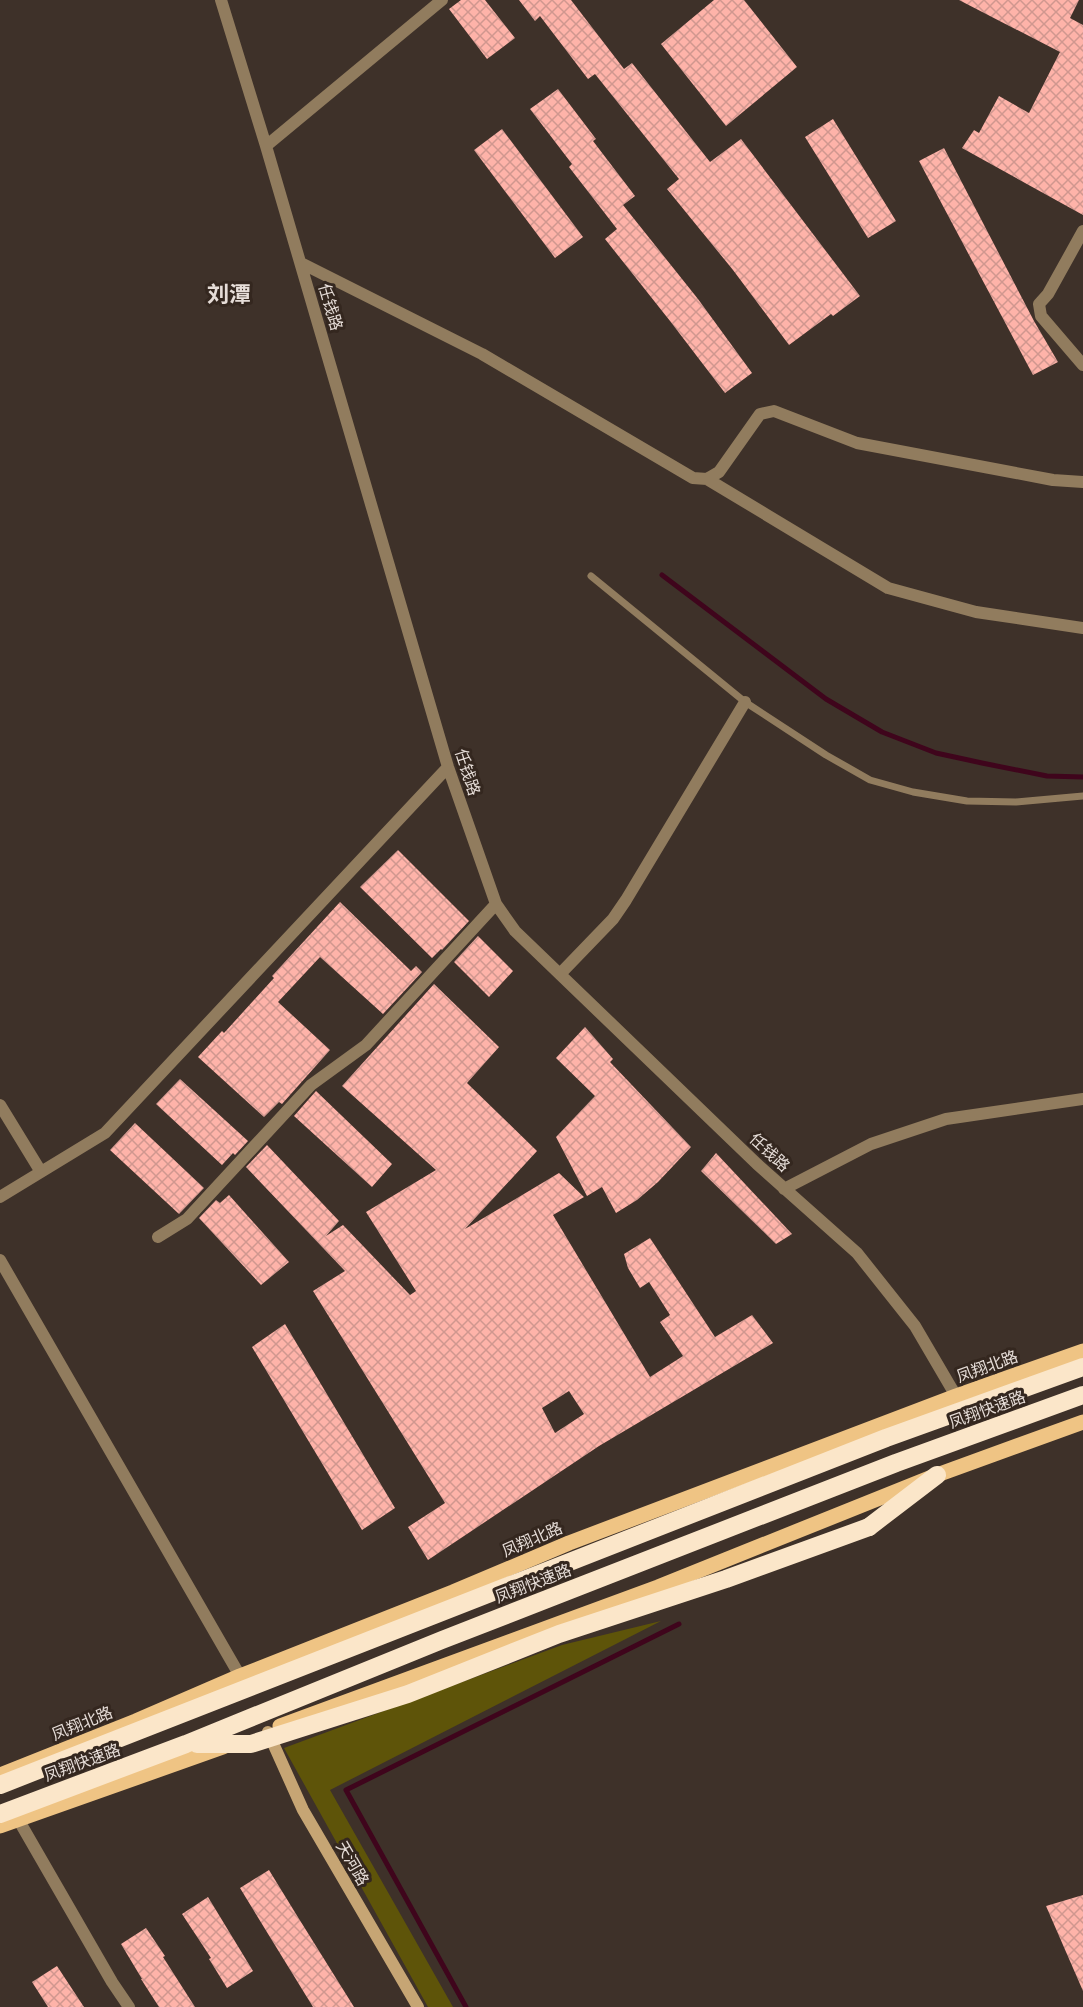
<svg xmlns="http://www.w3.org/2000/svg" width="1083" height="2007" viewBox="0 0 1083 2007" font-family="'Source Serif 4','Noto Sans SC',serif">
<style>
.green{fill:#5e5409}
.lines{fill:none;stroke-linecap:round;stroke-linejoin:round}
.stream{stroke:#3f051c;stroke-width:5}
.building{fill:url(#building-cross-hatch);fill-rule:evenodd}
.lane{stroke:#917c5e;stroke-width:7}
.street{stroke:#917c5e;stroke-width:12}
.secondary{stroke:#c6a574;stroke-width:12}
.primary{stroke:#efc484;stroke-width:15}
.highway{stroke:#fbe6c9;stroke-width:18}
.highway-bridge{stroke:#fbe6c9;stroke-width:18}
.labels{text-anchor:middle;stroke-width:6;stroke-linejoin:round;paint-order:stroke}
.street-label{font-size:16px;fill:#e6ddd8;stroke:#34271f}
.district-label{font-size:22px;font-weight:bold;fill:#e6ddd8;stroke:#34271f}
</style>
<defs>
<pattern id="building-cross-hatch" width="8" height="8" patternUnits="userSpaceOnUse" patternTransform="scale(1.5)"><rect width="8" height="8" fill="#feb3a9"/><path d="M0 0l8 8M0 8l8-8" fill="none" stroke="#d0978f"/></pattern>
</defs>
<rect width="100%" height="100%" fill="#3e3129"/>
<!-- green -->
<path class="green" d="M661 1621 330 1790 453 2007H428L284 1748 562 1645Z"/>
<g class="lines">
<!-- stream -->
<path class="stream" d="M662 575 826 699 882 732 936 753 982 763 1047 776 1083 777
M466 2007 346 1790 679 1624"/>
</g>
<!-- building -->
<path class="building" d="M461 0H485L515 38 487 59 449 9Z
M519 0H571L624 69 632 63 710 162 741 139 860 296 833 316 831 314 789 345 733 270 667 189 679 179 595 74 588 79 540 16 535 21Z
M714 0H744L797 67 726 126 661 44Z
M959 0H1079L1070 18 1083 25V215L962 148 974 130 979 133 999 96 1029 113 1060 52Z
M558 89 596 139 593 141 635 196 623 205 698 299 752 373 725 393 670 321 605 239 617 229 569 167 572 164 530 109Z
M833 119 896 221 868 238 805 137Z
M502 129 583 237 555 258 474 150Z
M944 148 1034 321 1058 362 1033 375 919 161Z
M398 850 469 921 442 950 441 949 432 958 360 887Z
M340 902 411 971 416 966 422 972 383 1014 320 957 278 1002 330 1050 282 1104 279 1102 264 1117 198 1057 222 1031 224 1033 274 978 272 976Z
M478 936 513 971 489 997 454 962Z
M434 984 499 1047 467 1083 537 1151 465 1229 559 1173 584 1197 553 1215 650 1377 683 1356 660 1322 670 1315 649 1282 640 1288 628 1268 624 1254 650 1238 715 1337 752 1315 773 1343 599 1446 428 1560 408 1527 445 1503 313 1291 345 1271 246 1167 267 1145 339 1221 326 1236 343 1225 410 1295 416 1291 366 1212 436 1170 342 1086ZM569 1391 584 1414 555 1433 542 1408Z
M585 1027 613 1059 610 1062 691 1147 658 1182 637 1200 616 1213 602 1187 587 1196 556 1137 595 1096 556 1058Z
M180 1079 248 1141 235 1155 233 1153 222 1165 156 1104Z
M316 1091 392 1164 372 1187 294 1116Z
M135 1123 204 1188 179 1214 110 1150Z
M716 1153 792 1234 776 1244 701 1171Z
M229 1195 289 1262 261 1285 199 1218 216 1200 220 1203Z
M285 1324 395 1508 362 1530 252 1347Z
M269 1870 296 1914 354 2007H313L273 1942 240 1888Z
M1083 1895V1991L1046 1906Z
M208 1897 253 1971 227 1988 209 1959 211 1958 182 1914Z
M146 1928 165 1956 163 1957 195 2007H159L141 1979H142L121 1944Z
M57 1966 84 2007H48L32 1982Z"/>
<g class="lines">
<!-- lane -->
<path class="lane" d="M591 576 745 702 826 755 870 780 913 792 967 801 1016 802 1083 796"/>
<!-- street -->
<path class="street" d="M221 0 266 146 448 767 496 904 515 931 757 1164 857 1253 915 1326 956 1396
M266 146 442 0
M1083 231 1048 294 1039 304 1041 316 1083 365
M301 263 482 354 693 478 707 479 719 472 760 414 774 411 857 443 1053 480 1083 482
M707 479 888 588 976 612 1083 628
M560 974 613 919 626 900 745 702
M0 1105 41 1172
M784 1189 871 1144 946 1119 1083 1099
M0 1197 105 1133 448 767
M158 1237 187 1219 311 1085 366 1045 496 904
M0 1260 240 1676
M18 1819 112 1982 129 2007"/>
<!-- secondary -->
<path class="secondary" d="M268 1732 303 1810 418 2007"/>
<!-- primary -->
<path class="primary" d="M280 1726 658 1587 937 1475 1083 1422
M0 1775 136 1721 240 1676 453 1592 569 1543 956 1396 1083 1351
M0 1826 223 1747"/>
<!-- highway -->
<path class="highway" d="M869 1527 937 1475"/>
<!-- highway-bridge -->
<path class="highway-bridge" d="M197 1744H251L408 1694 559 1634 726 1579 869 1527
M0 1785 886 1438 1083 1367
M0 1814 186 1744 442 1640 896 1463 1083 1395"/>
</g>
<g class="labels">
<!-- street labels -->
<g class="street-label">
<text transform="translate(331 307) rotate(74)" y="6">任钱路</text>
<text transform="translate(468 772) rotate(72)" y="6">任钱路</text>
<text transform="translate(770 1152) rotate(43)" y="6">任钱路</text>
<text transform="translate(987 1366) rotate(-20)" y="6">凤翔北路</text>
<text transform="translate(987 1409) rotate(-20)" y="6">凤翔快速路</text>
<text transform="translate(532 1539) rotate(-23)" y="6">凤翔北路</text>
<text transform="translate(533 1583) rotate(-21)" y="6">凤翔快速路</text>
<text transform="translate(82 1723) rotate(-22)" y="6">凤翔北路</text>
<text transform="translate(82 1762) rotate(-20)" y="6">凤翔快速路</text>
<text transform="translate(353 1863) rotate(60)" y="6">天河路</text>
</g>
<!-- district labels -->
<g class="district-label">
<text x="229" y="302">刘潭</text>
</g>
</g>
</svg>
